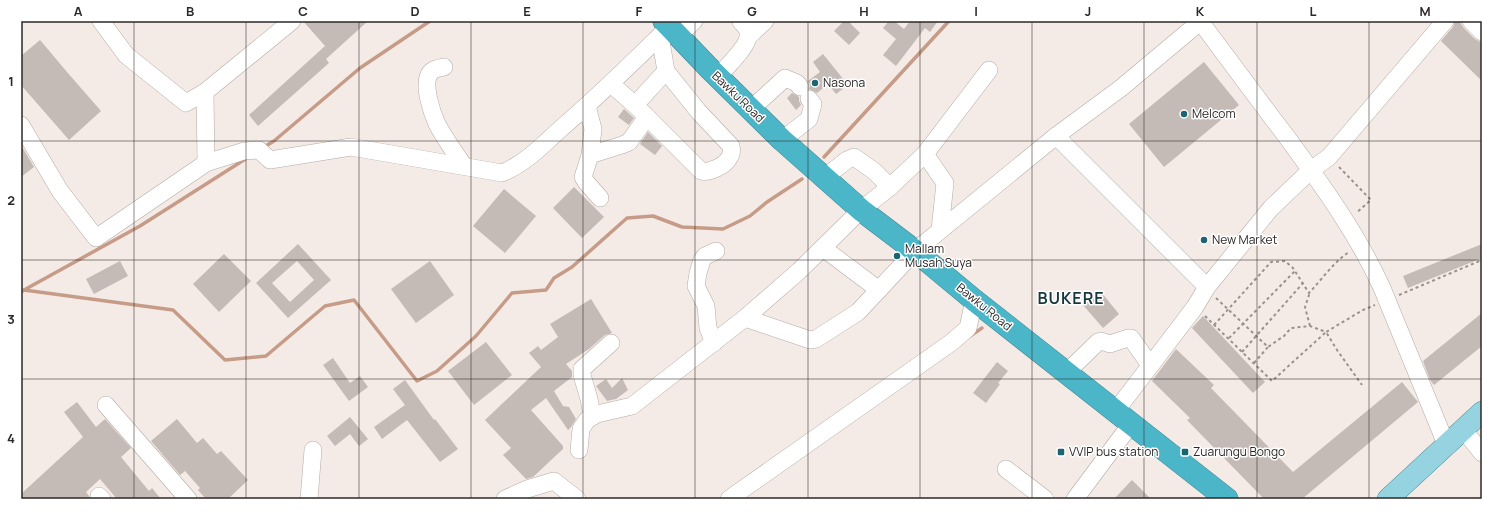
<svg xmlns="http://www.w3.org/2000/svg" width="1503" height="520" viewBox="0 0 1503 520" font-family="Manrope,sans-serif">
  <rect width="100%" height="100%" fill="#f5ebe6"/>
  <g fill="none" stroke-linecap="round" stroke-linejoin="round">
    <!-- stream -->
    <g stroke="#c69c88" stroke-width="3.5">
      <path d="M264,147l10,-6 86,-73 70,-47"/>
      <path d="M824,157l125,-136"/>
      <path d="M24,290l116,-64 107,-68"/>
      <path d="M21,292l3,-2 149,20 52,50 41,-4 59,-50 29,-6 63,81 20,-10 39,-35 36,-43 34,-3 8,-12 18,-11 55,-49 26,-2 29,11 41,2 27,-13 17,-14 35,-23"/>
      <path d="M970,336l12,-8"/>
    </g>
  </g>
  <!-- building -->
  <g fill="#c4bab6" fill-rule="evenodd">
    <path d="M303,21h65l-42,38 3,4 -71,63 -9,-11 76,-69z"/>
    <path d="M844,21h4l12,12 -11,12 -15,-14z"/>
    <path d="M889,21h5l10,8 6,-8h28l-8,11 -5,-4 -29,38 -13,-11 13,-16 -13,-11z"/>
    <path d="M1455,21h4l5,7 11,11 7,4v38l-41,-40 12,-14z"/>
    <path d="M40,40l27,32 34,39 -32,29 -48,-55v-29z"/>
    <path d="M823,54l25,31 -12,9 -8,-10 -11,9 -8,-4 1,-4 -2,-4 12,-9 -7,-10z"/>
    <path d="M1204,62l35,43 -75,62 -35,-43z"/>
    <path d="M792,93l7,4v4l2,4 -5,5 -9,-12z"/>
    <path d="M624,109l10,9 -5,7 -11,-8z"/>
    <path d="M648,132l14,14 -7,9 -15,-11z"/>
    <path d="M21,145l13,22 -13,10z"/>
    <path d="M574,187l30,30 -22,21 -29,-30z"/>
    <path d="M504,189l32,27 -31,37 -32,-27z"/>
    <path d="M298,244l33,36 -43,38 -32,-35zM297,261l17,19 -24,22 -18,-19z"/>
    <path d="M1482,244v14l-74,30 -5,-12z"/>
    <path d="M224,254l27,27 -32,31 -26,-28z"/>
    <path d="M120,261l8,15 -34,18 -8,-15z"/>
    <path d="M430,261l24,34 -38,28 -25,-34z"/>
    <path d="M1101,292l18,22 -16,14 -20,-23z"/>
    <path d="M591,299l21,34 -7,2 -16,14 -23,15 6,7v6l-18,14 9,15 6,1 7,12 -5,8 -3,3 -22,-32 -15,12 32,36v3l-30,28 -7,2 -23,-24 8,-7 -26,-28 56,-53 -12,-14 9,-7 3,4 17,-13 -8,-13z"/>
    <path d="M1482,313v33l-48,39 -4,-5 -7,-19z"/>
    <path d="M1203,316l62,66 -12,11 -61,-65z"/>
    <path d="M486,342l26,33 -38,30 -26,-34z"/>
    <path d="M1176,349l38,36 -3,3 82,84 109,-90 16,20 -116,97h-38l-77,-79 3,-2 -38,-37z"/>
    <path d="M333,358l17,25 10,-7 8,11 -19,14 -26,-36z"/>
    <path d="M997,362l11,9 -10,12 2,1 -14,19 -13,-10z"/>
    <path d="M622,378l6,12 -12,9 -9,2 -11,-15 10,-7 6,9z"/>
    <path d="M405,380l29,40 1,-1 23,30 -18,13 -33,-42 -25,19 -8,-12 31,-22 -12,-16z"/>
    <path d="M77,402l19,25 9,-8 26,29 -10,9 28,34 3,-3 9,11h-44l-17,-20 -14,13 3,4 1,3h-69v-5l62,-57 -19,-25z"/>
    <path d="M350,417l18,22 -9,7 -9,-12 -15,12 -8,-10z"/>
    <path d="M177,419l20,24 6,-5 14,16 4,-3 27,29 -20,19h-22l-8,-9 2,-2 -15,-17 -5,4 -29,-34z"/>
    <path d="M1132,480l19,19h-37z"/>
  </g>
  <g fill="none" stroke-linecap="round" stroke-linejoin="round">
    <!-- minor casing -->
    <g stroke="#b3aaa6" stroke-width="18">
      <g id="minor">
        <path d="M101,21l25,34 60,48 19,-11 87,-71"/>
        <path d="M1200,21c29,39 57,77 86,115 36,49 71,97 96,152l64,156"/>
        <path d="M1471,21l11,11"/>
        <path d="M678,36l16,-15"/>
        <path d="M749,36l16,-15"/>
        <path d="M444,67c-5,1 -11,2 -14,6 -8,11 2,40 7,51 8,15 18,29 27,42"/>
        <path d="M718,77c7,-9 30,-30 30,-41 1,-7 -3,-10 -7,-14"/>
        <path d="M611,84l24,21 66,66c8,2 24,-5 28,-13 3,-4 3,-8 2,-12l-33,-35 -32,-40 -6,-35"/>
        <path d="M205,92l1,71"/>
        <path d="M635,105l31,-34"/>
        <path d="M587,106l6,23 -3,26 -7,22 3,5 14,16"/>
        <path d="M751,109l34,-31 12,5 3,4"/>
        <path d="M21,125l39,66 36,47 110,-75 38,-12 15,-1 11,10 81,-13 151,26c22,-9 39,-26 56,-42 39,-33 75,-69 111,-104"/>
        <path d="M1056,136l151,151"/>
        <path d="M782,140l27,-21 4,-15 -4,-5"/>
        <path d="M925,154l20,29 -5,47"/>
        <path d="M590,155l32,-10 7,-3 18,-25"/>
        <path d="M824,178l23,-18 7,-3 20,14 16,16"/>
        <path d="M823,248l56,42"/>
        <path d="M745,318l65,22 6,-1 42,-27 57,-61 141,-115 65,-48 80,-67"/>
        <path d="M714,343l-6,-15 -2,-22 -10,-20 2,-13 4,-13 3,-4 11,-5"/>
        <path d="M1067,372l31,-30 3,-1 9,3 18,-6h3l19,27"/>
        <path d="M106,405l82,94"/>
        <path d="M1115,412l80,-105 12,-20 64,-79 40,-38 18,-13 116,-136"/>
        <path d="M592,416l-3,-17 -7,-24v-6l29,-26"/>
        <path d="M1463,429l19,24"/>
        <path d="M579,450l2,-21 6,-9 10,-6 35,-8 113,-88 54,-47 62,-61 29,-23 35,-33 64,-84"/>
        <path d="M1006,469l39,30"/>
        <path d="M99,496l3,3"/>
        <path d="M309,499l4,-49"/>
        <path d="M505,499l22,-10 27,-8 23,18"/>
        <path d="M729,499l223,-157 16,-14 6,-28"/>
        <path d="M1075,499l56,-75"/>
      </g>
    </g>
    <!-- major casing -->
    <g stroke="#418490" stroke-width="22">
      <path id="major" d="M1388,499l94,-87"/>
    </g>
    <!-- highway casing -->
    <g stroke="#418490" stroke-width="23">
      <path id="highway" d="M664,21l45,47 73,72 79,70 54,41 59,49 253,199"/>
    </g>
    <!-- path -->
    <g stroke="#98918e" stroke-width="2" stroke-dasharray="3 3" stroke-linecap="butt">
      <path d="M1339,167l32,33 -15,13"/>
      <path d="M1399,295l83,-35"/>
      <path d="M1216,298l52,49 16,-11 7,-8 19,-2 16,6 37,-22 12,-5"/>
      <path d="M1205,316l67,65 54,-49 11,18 25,35"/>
      <path d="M1214,325l57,-63 14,-1 8,7 16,25c13,-14 25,-31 40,-41"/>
      <path d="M1310,326l-5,-19 5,-15"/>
      <path d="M1229,338l66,-67"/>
      <path d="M1242,352l61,-69"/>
      <path d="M1254,363l14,-16"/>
    </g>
    <!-- minor -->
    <use href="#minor" stroke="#fff" stroke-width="17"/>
    <!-- major -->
    <use href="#major" stroke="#94d3df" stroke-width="21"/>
    <!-- highway -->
    <use href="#highway" stroke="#4cb6c9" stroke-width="22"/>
  </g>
  <!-- grid -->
  <path fill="none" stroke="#2c2827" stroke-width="1" stroke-opacity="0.55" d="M134,21v478M246,21v478M359,21v478M471,21v478M583,21v478M695,21v478M808,21v478M920,21v478M1032,21v478M1144,21v478M1257,21v478M1369,21v478M21,141h1461M21,260h1461M21,379h1461"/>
  <!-- markers -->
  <g fill="#1b6471" stroke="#fff" stroke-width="1.5">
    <circle cx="815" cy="83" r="4"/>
    <circle cx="1184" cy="114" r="4"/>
    <circle cx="1204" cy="240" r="4"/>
    <circle cx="897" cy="256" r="4"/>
    <rect x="1057" y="448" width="8" height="8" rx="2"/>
    <rect x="1181" y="448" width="8" height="8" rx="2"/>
  </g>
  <g text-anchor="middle" stroke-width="3" stroke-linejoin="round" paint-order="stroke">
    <!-- poi labels -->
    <g font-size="12" fill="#2c2827" stroke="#fff" text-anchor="start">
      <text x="823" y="87">Nasona</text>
      <text x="1192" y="118">Melcom</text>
      <text x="1212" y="244">New Market</text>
      <text x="905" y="253">Mallam<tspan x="905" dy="14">Musah Suya</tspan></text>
      <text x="1069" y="456">VVIP bus station</text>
      <text x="1193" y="456">Zuarungu Bongo</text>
    </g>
    <!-- street labels -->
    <g font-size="12" fill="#2c2827" stroke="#fff">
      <text transform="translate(738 97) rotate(44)" y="4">Bawku Road</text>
      <text transform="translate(984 307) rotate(39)" y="4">Bawku Road</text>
    </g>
    <!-- district labels -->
    <g font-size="16" font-weight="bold" letter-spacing="1" fill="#17383f" stroke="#fff">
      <text x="1071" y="304">BUKERE</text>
    </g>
  </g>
  <!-- border -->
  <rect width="1503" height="520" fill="none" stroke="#ffffff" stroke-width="44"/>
  <rect x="22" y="22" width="1459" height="476" fill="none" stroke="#2c2827" stroke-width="1.5"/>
  <g font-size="13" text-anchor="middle" font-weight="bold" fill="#2c2827">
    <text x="78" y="16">A</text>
    <text x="190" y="16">B</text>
    <text x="303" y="16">C</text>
    <text x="415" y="16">D</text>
    <text x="527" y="16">E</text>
    <text x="639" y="16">F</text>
    <text x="752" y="16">G</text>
    <text x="864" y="16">H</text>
    <text x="976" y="16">I</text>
    <text x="1088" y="16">J</text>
    <text x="1200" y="16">K</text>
    <text x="1313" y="16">L</text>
    <text x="1425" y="16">M</text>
    <text x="11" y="86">1</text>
    <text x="11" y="205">2</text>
    <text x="11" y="324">3</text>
    <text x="11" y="443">4</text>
  </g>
</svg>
